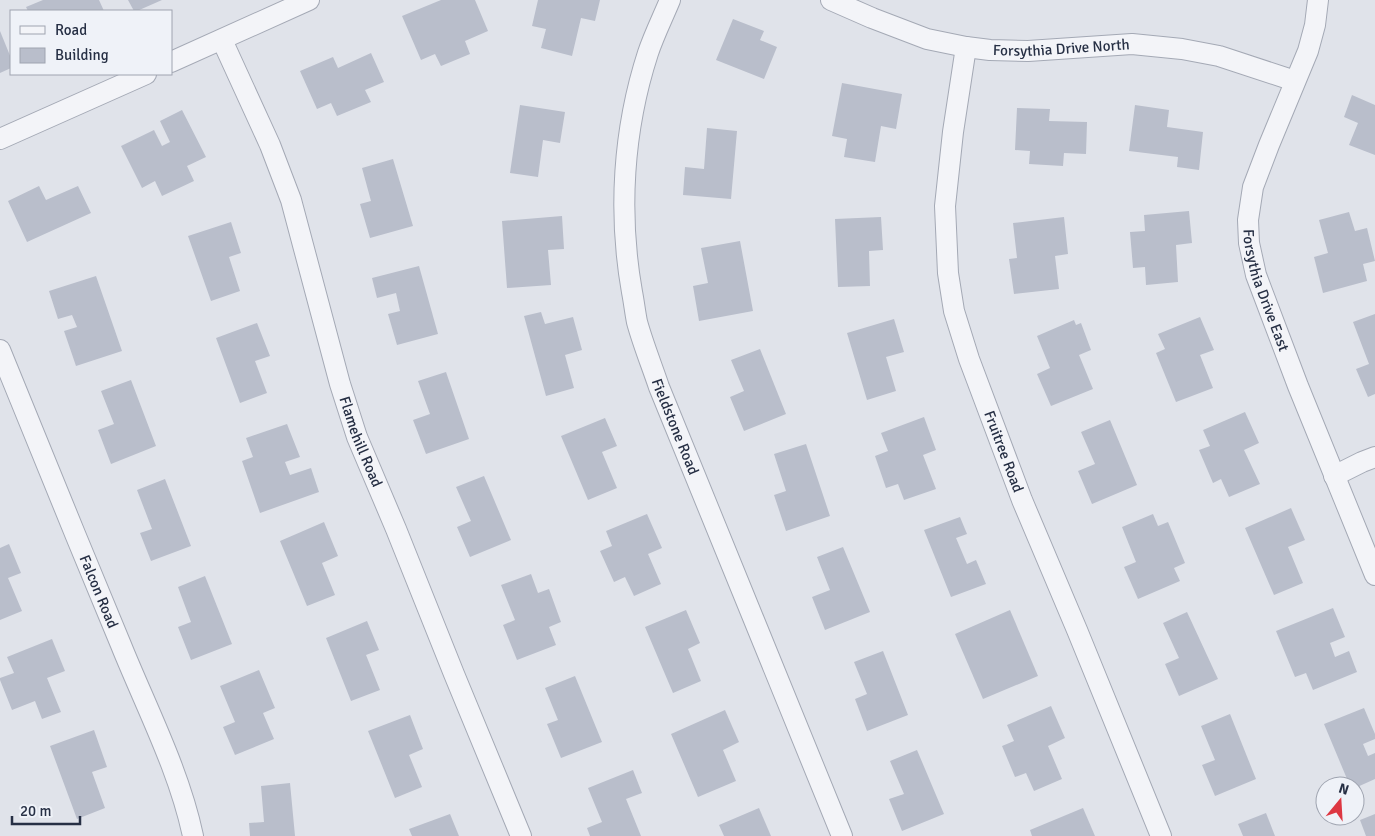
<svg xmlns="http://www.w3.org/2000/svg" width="1375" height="836" viewBox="0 0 1375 836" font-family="Signika,sans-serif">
  <rect width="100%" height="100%" fill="#e0e3ea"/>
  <!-- building -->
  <g fill="#b9becb">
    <path d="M43,0h56l5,11h-76l-2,-4z"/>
    <path d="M128,0h34l-25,11h-3z"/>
    <path d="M441,0h34l13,31 -23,10 5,13 -29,12 -6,-12 -14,6 -19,-44z"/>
    <path d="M538,0h62l-5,21 -14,-3 -9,38 -31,-8 5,-19 -14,-3z"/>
    <path d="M733,19l31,12 -4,9 17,7 -13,32 -48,-19z"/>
    <path d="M0,31l11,27v10l-11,5z"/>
    <path d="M371,53l13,29 -19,8 6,12 -34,14 -6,-13 -14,6 -17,-38 33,-14 5,11z"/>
    <path d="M842,83l60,11 -6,35 -15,-3 -6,36 -31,-5 3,-18 -15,-3z"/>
    <path d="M1352,95l23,10v50l-26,-10 9,-22 -14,-6z"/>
    <path d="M520,105l45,7 -5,31 -17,-3 -5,37 -28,-4z"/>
    <path d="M1135,105l34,5 -2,17 36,5 -4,38 -22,-3 1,-10 -49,-6z"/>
    <path d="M1017,108l33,1 -1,12 38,1 -1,32 -22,-1 -1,13 -34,-2 1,-13 -15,-1z"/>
    <path d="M182,110l24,47 -19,9 7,15 -32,15 -7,-15 -13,7 -21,-42 33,-16 8,16 8,-4 -10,-21z"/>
    <path d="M707,128l30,3 -6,68 -48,-4 2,-28 19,2z"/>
    <path d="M393,159l20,67 -43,12 -10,-34 11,-3 -9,-33z"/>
    <path d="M39,186l7,14 32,-14 13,27 -64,29 -19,-41z"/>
    <path d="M1189,211l3,32 -16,2 2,37 -32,3 -1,-18 -12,1 -3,-36 15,-1 -1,-16z"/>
    <path d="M1349,212l6,19 12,-3 8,33 -12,3 4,17 -44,12 -9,-36 14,-4 -9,-33z"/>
    <path d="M562,216l2,33 -16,1 3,35 -44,3 -5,-67z"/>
    <path d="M881,217l2,33 -14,1 1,35 -32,1 -3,-68z"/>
    <path d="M1064,217l4,37 -13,2 4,33 -45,5 -5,-35 8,-1 -4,-35z"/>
    <path d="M231,222l10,31 -12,4 11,34 -29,10 -23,-65z"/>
    <path d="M740,241l13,70 -54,10 -6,-35 15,-3 -7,-35z"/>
    <path d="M419,266l19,68 -41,11 -9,-31 12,-3 -4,-18 -19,5 -5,-20z"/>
    <path d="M96,276l26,75 -46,15 -12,-35 13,-4 -5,-12 -14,4 -9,-28z"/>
    <path d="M541,312l4,12 28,-7 9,33 -17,5 9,33 -28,8 -22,-80z"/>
    <path d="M1375,314v80l-7,3 -12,-28 13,-5 -16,-42z"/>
    <path d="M1200,317l14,33 -14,5 13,33 -37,14 -20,-49 9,-4 -7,-15z"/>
    <path d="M894,319l10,33 -18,5 10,34 -29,9 -20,-67z"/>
    <path d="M1074,320l2,5 5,-2 10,27 -12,5 14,34 -42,17 -14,-32 13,-6 -13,-32z"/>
    <path d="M257,323l13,33 -15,5 12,32 -27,10 -24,-65z"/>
    <path d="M760,349l26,65 -42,17 -14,-34 14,-6 -13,-31z"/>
    <path d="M446,372l23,67 -43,15 -13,-34 17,-6 -12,-33z"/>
    <path d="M131,380l25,66 -45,18 -13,-34 16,-6 -13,-33z"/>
    <path d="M1245,412l14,31 -15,7 16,34 -31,13 -8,-18 -8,4 -14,-33 11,-4 -7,-16z"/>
    <path d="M924,417l12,33 -13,5 13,34 -32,11 -6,-16 -12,4 -11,-32 13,-5 -7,-18z"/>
    <path d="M605,418l12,28 -15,6 15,36 -29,12 -27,-64z"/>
    <path d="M1110,420l27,65 -45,19 -14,-33 17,-7 -14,-32z"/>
    <path d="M287,424l13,33 -15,5 5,13 21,-7 8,24 -59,21 -18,-52 11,-4 -7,-19z"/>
    <path d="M806,444l24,72 -44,15 -12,-36 12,-4 -12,-37z"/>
    <path d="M484,476l27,64 -41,17 -13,-30 14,-6 -15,-34z"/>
    <path d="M165,479l26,67 -40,15 -11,-28 12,-4 -15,-39z"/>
    <path d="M1291,508l14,32 -17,7 15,36 -29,12 -29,-67z"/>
    <path d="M647,514l15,34 -14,6 13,30 -27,12 -9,-19 -11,5 -14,-31 12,-5 -6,-15z"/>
    <path d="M1153,514l5,12 10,-4 17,41 -11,5 6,13 -42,18 -14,-32 12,-5 -14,-35z"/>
    <path d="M960,517l7,17 -11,4 11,26 9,-4 10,24 -35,13 -27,-67z"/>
    <path d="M324,522l14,34 -16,7 13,32 -28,11 -27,-65z"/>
    <path d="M9,544l12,29 -13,5 14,33 -22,9v-72z"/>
    <path d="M843,547l27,65 -45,18 -13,-33 18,-7 -13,-33z"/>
    <path d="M531,574l7,19 11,-4 12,33 -12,5 7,18 -39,15 -14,-35 12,-5 -14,-35z"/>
    <path d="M205,576l27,68 -41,16 -13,-33 13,-5 -13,-35z"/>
    <path d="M1333,608l12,29 -15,6 5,14 14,-6 8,21 -44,18 -7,-17 -11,4 -19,-46z"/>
    <path d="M686,610l14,33 -12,6 13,32 -28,12 -28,-66z"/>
    <path d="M1010,610l28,66 -55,23 -28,-65z"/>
    <path d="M1187,612l31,67 -39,17 -14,-32 14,-6 -16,-35z"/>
    <path d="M367,621l12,29 -13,5 14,35 -29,11 -25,-63z"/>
    <path d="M52,639l13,32 -18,7 14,34 -19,7 -7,-18 -23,9 -12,-30v-2l14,-5 -7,-16z"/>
    <path d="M883,651l25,64 -41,16 -12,-32 12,-5 -13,-32z"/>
    <path d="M259,670l16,38 -12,5 11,26 -39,16 -12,-28 12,-5 -15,-36z"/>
    <path d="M575,676l27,66 -41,16 -14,-34 11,-4 -13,-32z"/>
    <path d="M1051,706l14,32 -17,8 14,33 -28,12 -8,-18 -11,4 -13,-31 12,-5 -7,-16z"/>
    <path d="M1364,708l11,26v5l-12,5 5,12 7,-3v26l-20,9v-2h-5l-26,-62z"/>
    <path d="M725,710l14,32 -16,8 13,31 -38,16 -27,-63z"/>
    <path d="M1230,714l26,65 -41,17 -13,-31 13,-5 -14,-34z"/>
    <path d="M410,715l13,34 -14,6 13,32 -27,11 -27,-67z"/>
    <path d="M94,730l13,37 -15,5 13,36 -28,11 -27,-73z"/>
    <path d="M917,750l27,64 -42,17 -13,-32 15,-5 -14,-33z"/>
    <path d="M633,770l9,23 -16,6 15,37h-51l-3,-8 15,-6 -14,-34z"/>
    <path d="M290,783l5,53h-45l-1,-13 15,-1 -3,-36z"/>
    <path d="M759,808l12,28h-47l-5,-11z"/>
    <path d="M1083,808l12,28h-63l-2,-6z"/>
    <path d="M1266,813l9,23h-32l-5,-12z"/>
    <path d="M450,814l9,22h-47l-3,-7z"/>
    <path d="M1375,814v22h-9l-6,-16z"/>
  </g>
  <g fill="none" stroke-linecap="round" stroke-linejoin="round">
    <!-- minor casing -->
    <g stroke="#a4a9b5" stroke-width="22">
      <g id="minor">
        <path id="s1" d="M670,0c-7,17 -16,35 -22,53 -25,77 -30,160 -16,239 2,10 3,20 5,30 6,22 15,44 22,65l183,449"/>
        <path id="s2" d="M831,0l41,18 55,21 39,8 24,3 38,1 104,-7 50,5 37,7 76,25"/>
        <path id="s3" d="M1318,0l-3,25 -7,26 -39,94 -16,42 -5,33 1,23 7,32 42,111 77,189"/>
        <path id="s4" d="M222,40l48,105 21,55 49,184 17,53 39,92 58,145 67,162"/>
        <path id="s5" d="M966,47l-13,85 -8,74 3,67 6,38 15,48 53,141 55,130 84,206"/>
        <path d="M171,62l138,-62"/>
        <path d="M0,139l146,-65"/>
        <path id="s6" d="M0,350c40,98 80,197 121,295 25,62 58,125 72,191"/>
        <path d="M1334,476l28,-14 13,-5"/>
      </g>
    </g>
    <!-- minor -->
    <use href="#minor" stroke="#f3f4f8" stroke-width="20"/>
  </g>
  <g text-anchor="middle" stroke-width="5" stroke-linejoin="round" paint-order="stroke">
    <!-- street labels -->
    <g font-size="15" fill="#262f44" stroke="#eff2f8">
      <text dy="5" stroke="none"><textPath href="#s2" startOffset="239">Forsythia Drive North</textPath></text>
      <text dy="5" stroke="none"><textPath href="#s3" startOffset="305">Forsythia Drive East</textPath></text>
      <text dy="5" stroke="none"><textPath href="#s1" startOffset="441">Fieldstone Road</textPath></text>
      <text dy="5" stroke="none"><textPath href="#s4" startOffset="426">Flamehill Road</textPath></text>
      <text dy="5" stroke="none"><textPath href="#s5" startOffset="415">Fruitree Road</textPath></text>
      <text dy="5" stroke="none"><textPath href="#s6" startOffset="261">Falcon Road</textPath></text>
    </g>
  </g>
  <!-- legend -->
  <rect x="10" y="10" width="162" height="65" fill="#eff2f8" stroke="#9fa4b0"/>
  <rect x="20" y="26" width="25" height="8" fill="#f3f4f8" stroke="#9fa4b0"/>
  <text x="55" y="35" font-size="15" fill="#262f44">Road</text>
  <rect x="20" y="48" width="25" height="15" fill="#b9becb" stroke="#9fa4b0"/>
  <text x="55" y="60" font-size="15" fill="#262f44">Building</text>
  <!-- north arrow -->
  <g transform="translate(1340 801) rotate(18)"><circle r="24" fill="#eff2f8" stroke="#9fa4b0"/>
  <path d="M0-4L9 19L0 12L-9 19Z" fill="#dd3742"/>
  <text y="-8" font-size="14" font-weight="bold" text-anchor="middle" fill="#262f44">N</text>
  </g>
  <!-- scale -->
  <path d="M12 816v8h68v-8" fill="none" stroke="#262f44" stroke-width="2.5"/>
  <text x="20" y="816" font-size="15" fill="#262f44" stroke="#eff2f8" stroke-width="4" paint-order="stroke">20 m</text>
</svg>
